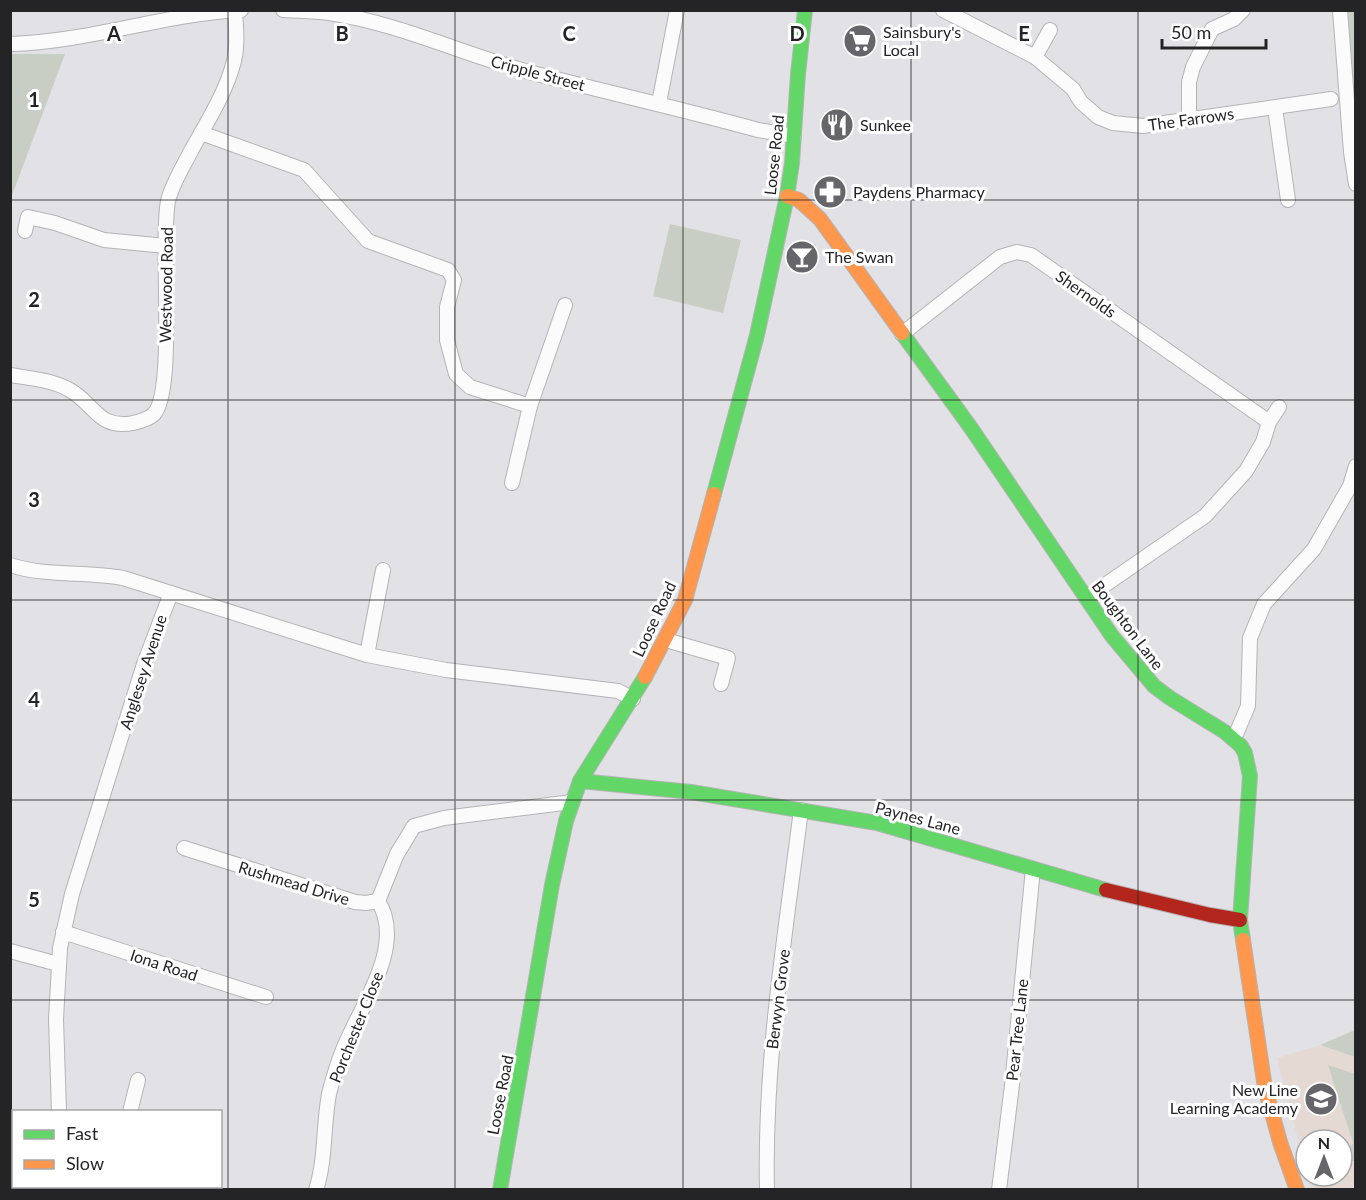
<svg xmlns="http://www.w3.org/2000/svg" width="1366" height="1200" viewBox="0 0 1366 1200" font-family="Lato,sans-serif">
  <rect width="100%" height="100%" fill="#e2e2e6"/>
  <!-- education -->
  <path fill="#e4dad3" d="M1320,1045l35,12v132h-44l-4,-13h35v-36h-36v32l-29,-114z"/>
  <!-- green -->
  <g fill="#c9cec4">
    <path d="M1346,11h9v87l-10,-78z"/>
    <path d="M11,54h54l-54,144 -1,-144z"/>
    <path d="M670,224l71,16 -18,73 -70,-17z"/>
    <path d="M1355,1030v27l-35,-12z"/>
    <path d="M1328,1065l27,9v87h-3l-2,-13 3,-5z"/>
  </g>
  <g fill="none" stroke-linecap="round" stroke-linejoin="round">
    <!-- street casing -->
    <g stroke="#b4b4b7" stroke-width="16">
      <g id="street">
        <path d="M283,10c15,1 31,1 46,3 69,10 133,41 200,59 76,20 153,37 229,58l36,6"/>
        <path d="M943,10l92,47 38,32 8,13 17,15 15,6 30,3 188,-27"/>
        <path d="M1340,10l11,142 5,32"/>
        <path d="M10,44c79,-2 153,-30 231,-34"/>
        <path d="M1035,57l15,-27"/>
        <path d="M659,103l18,-93"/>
        <path d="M1275,108l13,92"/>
        <path d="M1189,119v-37l4,-15 19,-38 22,-10 9,-9"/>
        <path d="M201,133l103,37 64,71 80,29 6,10 -7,27v33l9,34 14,13 60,19"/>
        <path d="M25,231l3,-14 27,6 49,17 62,6"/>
        <path d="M902,334l98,-77 17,-5 14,3 238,167"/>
        <path d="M10,375c19,3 41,5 58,14 26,13 29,41 65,34 6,-1 17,-5 21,-9 22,-24 6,-171 14,-213 4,-17 15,-34 23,-50 16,-29 35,-58 43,-90 4,-16 2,-34 1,-50"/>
        <path d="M512,483l18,-77 35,-101"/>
        <path d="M10,565c37,12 75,6 113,13l244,77 79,15 172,21 15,8"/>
        <path d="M1086,598l119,-82 41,-45 17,-29 6,-20 10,-15"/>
        <path d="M666,640l62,18 -7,26"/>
        <path d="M367,655l16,-85"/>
        <path d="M1234,739l14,-33 2,-68 14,-34 50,-55 36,-63 6,-20"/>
        <path d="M184,848l171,54 11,1 12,-2"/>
        <path d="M378,901l19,-47 17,-28 30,-8 128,-16"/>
        <path d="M63,932l203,65"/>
        <path d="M10,951l48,13"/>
        <path d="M59,1112l-3,-93 4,-71 12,-54 72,-230 27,-71"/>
        <path d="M130,1112l8,-32"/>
        <path d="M60,1190l1,-4"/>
        <path d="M316,1190c10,-31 7,-64 13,-96 5,-20 12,-42 21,-60 17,-37 54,-92 28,-133"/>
        <path d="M767,1190c-3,-128 18,-254 34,-380"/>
        <path d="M999,1190l13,-105 21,-216"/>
      </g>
    </g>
    <!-- fast casing -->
    <g stroke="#b4b4b7" stroke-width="16">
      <g id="fast">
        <path d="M902,333l69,95 141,208 42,50 16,12 55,34 16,14 4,7 5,23 -10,144 3,20"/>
        <path d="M714,494l43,-159 30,-139 5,-33 6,-89 7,-64"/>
        <path d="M580,781l111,11 186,31 229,67"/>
        <path d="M500,1190l52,-305 14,-64 14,-40 65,-104"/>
      </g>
    </g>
    <!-- slow casing -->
    <g stroke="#b4b4b7" stroke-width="16">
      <g id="slow">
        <path d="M787,196l12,4 21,19 82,114"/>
        <path d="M645,677l40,-77 29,-106"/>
        <path d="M1243,940l22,148 15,54 17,48"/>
      </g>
    </g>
    <!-- jam casing -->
    <g stroke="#b4b4b7" stroke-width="16">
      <path id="jam" d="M1106,890l104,25 30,5"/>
    </g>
    <!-- street -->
    <use href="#street" stroke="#fbfbfb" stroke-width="14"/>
    <!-- fast -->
    <use href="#fast" stroke="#63d668" stroke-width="14"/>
    <!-- slow -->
    <use href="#slow" stroke="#ff974d" stroke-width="14"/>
    <!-- jam -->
    <use href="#jam" stroke="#b3261e" stroke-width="14"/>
  </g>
  <!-- grid -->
  <path fill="none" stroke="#242427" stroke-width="1.5" stroke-opacity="0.55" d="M228,10v1180M455,10v1180M683,10v1180M911,10v1180M1138,10v1180M10,200h1346M10,400h1346M10,600h1346M10,800h1346M10,1000h1346"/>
  <!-- icons -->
  <defs>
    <g id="supermarket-disc" transform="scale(1.725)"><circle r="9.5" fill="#66666a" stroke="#fff"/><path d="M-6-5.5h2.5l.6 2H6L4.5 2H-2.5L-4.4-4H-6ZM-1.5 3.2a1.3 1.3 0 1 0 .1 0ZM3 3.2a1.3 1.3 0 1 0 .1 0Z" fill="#fff"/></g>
    <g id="restaurant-disc" transform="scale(1.725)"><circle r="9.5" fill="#66666a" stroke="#fff"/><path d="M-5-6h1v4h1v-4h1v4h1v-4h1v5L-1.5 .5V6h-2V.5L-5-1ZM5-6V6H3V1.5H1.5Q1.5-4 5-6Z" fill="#fff"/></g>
    <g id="pharmacy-disc" transform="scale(1.725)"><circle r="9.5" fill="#66666a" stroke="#fff"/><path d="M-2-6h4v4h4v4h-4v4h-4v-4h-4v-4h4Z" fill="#fff"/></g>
    <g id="bar-disc" transform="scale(1.725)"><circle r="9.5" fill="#66666a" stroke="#fff"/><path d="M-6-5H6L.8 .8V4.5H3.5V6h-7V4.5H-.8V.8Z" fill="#fff"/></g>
    <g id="school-disc" transform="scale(1.725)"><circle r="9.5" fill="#66666a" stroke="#fff"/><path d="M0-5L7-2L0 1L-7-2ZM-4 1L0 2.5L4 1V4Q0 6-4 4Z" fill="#fff"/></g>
  </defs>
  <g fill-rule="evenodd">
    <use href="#supermarket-disc" x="860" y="41"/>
    <use href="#restaurant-disc" x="837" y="125"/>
    <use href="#pharmacy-disc" x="830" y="192"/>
    <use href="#bar-disc" x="802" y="257"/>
    <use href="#school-disc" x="1321" y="1099"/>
  </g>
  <g text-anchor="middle" stroke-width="6" stroke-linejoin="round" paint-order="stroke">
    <!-- poi labels -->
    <g font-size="16" fill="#242427" stroke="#fff" text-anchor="start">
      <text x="883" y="38">Sainsbury's<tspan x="883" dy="18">Local</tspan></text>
      <text x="860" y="131">Sunkee</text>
      <text x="853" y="198">Paydens Pharmacy</text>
      <text x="825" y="263">The Swan</text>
      <text x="1298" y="1096" text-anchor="end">New Line<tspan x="1298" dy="18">Learning Academy</tspan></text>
    </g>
    <!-- street labels -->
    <g font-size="16" fill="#242427" stroke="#fff">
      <text transform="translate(538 73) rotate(15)" y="6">Cripple Street</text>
      <text transform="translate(1191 119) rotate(-8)" y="6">The Farrows</text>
      <text transform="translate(774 155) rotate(-84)" y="6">Loose Road</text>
      <text transform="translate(166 285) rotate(-89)" y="6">Westwood Road</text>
      <text transform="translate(1086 294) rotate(35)" y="6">Shernolds</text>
      <text transform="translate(654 619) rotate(-65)" y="6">Loose Road</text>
      <text transform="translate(1128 625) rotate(53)" y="6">Boughton Lane</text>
      <text transform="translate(143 672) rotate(-72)" y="6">Anglesey Avenue</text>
      <text transform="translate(918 818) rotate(15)" y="6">Paynes Lane</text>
      <text transform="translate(294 883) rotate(17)" y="6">Rushmead Drive</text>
      <text transform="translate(164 965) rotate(18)" y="6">Iona Road</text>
      <text transform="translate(778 999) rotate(-83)" y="6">Berwyn Grove</text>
      <text transform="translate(356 1027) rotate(-68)" y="6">Porchester Close</text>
      <text transform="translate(1017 1030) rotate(-84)" y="6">Pear Tree Lane</text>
      <text transform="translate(500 1095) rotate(-79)" y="6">Loose Road</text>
    </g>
  </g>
  <g font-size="20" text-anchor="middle" font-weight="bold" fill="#242427" stroke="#fff" stroke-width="6" stroke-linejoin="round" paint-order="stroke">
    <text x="114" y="41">A</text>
    <text x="342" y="41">B</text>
    <text x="569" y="41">C</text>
    <text x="797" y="41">D</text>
    <text x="1024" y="41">E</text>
    <text x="34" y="107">1</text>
    <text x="34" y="307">2</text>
    <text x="34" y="507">3</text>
    <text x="34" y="707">4</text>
    <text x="34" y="907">5</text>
  </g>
  <!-- border -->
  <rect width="1366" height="1200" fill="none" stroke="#242427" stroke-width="24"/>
  <!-- legend -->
  <rect x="12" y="1110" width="210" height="78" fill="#ffffff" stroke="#a7a7a9" stroke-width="1.5"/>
  <rect x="24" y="1130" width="30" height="9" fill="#63d668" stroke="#a7a7a9" stroke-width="1.5"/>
  <text x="66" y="1140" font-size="18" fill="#242427">Fast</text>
  <rect x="24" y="1160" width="30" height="9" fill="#ff974d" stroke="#a7a7a9" stroke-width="1.5"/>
  <text x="66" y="1170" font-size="18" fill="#242427">Slow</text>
  <!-- north arrow -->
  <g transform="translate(1324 1158)"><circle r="28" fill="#ffffff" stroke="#a7a7a9" stroke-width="1.5"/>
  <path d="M0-4.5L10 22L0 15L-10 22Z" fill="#66666a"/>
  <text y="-9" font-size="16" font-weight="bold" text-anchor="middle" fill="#242427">N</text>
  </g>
  <!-- scale -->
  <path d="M1162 39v9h104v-9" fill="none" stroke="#242427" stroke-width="3"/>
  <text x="1171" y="39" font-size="18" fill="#242427" stroke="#ffffff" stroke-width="4.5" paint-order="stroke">50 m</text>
</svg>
